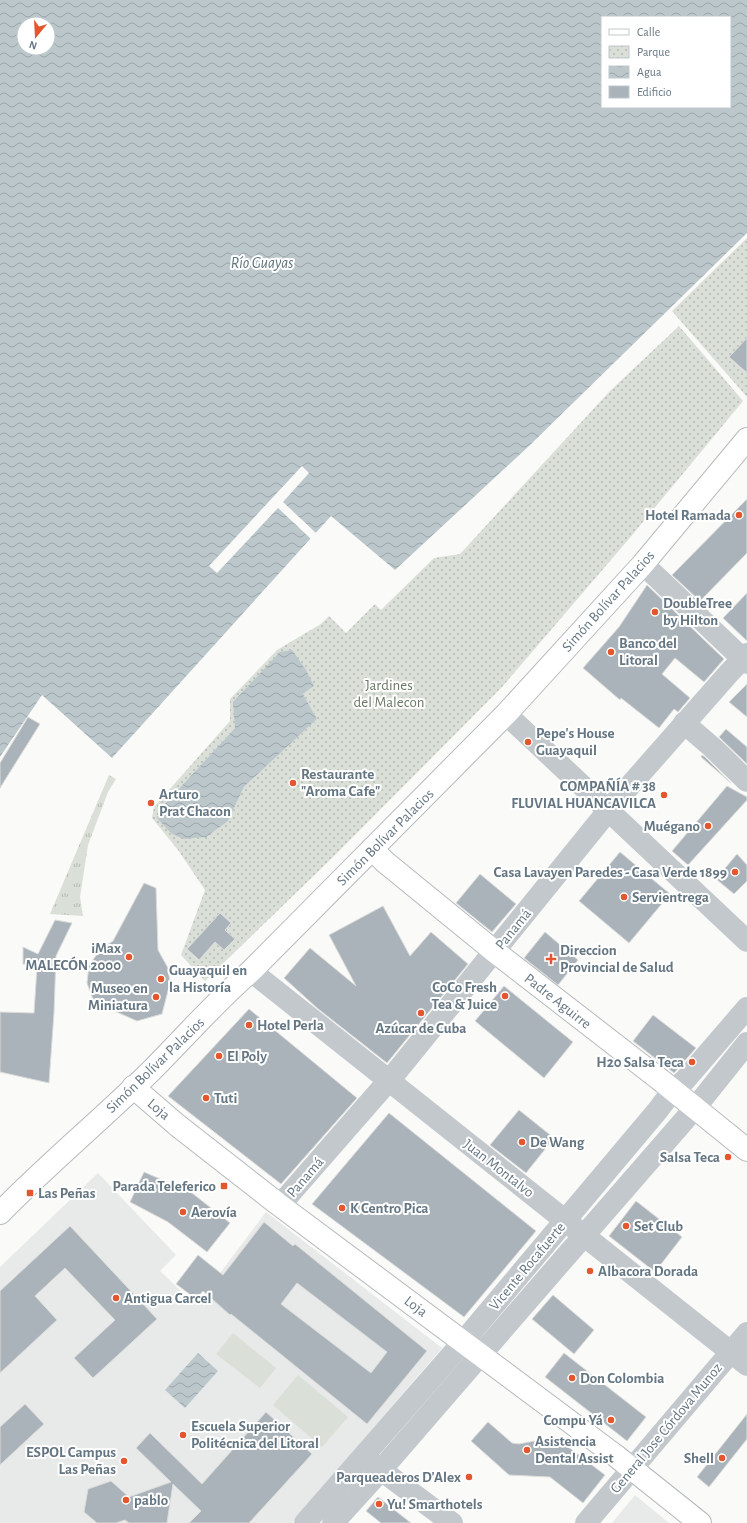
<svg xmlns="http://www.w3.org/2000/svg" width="747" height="1523" viewBox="0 0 747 1523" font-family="'Alegreya Sans',sans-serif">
  <defs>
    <pattern id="grass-tufts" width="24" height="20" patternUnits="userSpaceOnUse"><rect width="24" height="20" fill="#dadfd7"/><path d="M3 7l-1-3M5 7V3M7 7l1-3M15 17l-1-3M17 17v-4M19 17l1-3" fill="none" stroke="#b4b9b4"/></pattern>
    <pattern id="park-dots" width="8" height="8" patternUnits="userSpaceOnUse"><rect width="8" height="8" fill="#dadfd7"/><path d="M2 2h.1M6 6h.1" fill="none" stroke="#b4b9b4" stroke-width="1.8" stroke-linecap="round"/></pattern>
    <pattern id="water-waves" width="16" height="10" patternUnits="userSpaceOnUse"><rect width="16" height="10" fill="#bbc7cb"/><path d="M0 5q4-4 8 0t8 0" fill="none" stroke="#9ca6aa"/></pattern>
  </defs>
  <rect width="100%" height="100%" fill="#fafaf8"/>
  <!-- built -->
  <g fill="#e8e9e9">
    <path d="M98,1173l78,82 -16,16 36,34 70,-93 176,136 -150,175h-292v-256z"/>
    <path d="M635,1495l34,28h-57z"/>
  </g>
  <!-- grass -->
  <path fill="url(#grass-tufts)" d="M109,775l7,4 -8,13 -20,53 -8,52 3,19 -33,-2z"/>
  <!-- park -->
  <g fill="url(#park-dots)" fill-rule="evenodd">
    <path d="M747,238v100l-18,19 16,15 2,-2v27l-75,-86z"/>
    <path d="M679,326l64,75 -115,139 -126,147 -169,170 -128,124 -24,-26 24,-65 -27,-40 -26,-32 2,-11 76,-86v-22l47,-49 44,-26 8,-8 17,17 29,-29 6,6 53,-52 26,-4 150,-163zM314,686l-11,8 14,25 -73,68 -16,34 -67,-13 74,-80zM220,913l11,10 -6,7 10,9 -11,11 -9,-8 -17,18 -11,-11z"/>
  </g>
  <!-- pitch -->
  <g fill="#dadfd7">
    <path d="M233,1333l43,35 -16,20 -44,-34z"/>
    <path d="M298,1375l50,42 -26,30 -49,-42z"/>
  </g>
  <!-- water -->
  <g fill="url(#water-waves)" fill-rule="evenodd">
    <path d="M0,0h747v233l-218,213 -134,124 -64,-54 -219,242 -70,-63 -42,62zM602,17h128v90h-128zM24,24h24v24h-24z"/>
    <path d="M292,650l14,20 8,16 -11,8 14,25 -73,68 -16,34 -22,16 -23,2 -12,-6 -14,-15 4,-10 74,-80 -2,-26 47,-50z"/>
    <path d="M198,1353l20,18 -33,37 -20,-18z"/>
  </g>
  <!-- pier -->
  <path fill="#fafaf8" d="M302,466l7,7 -26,29 33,31 -5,6 -33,-31 -61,65 -8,-7z"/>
  <!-- building -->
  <g fill="#aab3b9" stroke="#dcdcda" fill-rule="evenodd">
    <path d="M747,338v35l-18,-16z"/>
    <path d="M747,499v54l-47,48 -28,-26z"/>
    <path d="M647,585l77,74 -20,23 -29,-24 -13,16 28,24 -12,14 -4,-3 -15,19 -38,-30 -1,2 -37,-32 36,-41z"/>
    <path d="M747,593v48l-24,-23z"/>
    <path d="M747,684v33l-18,-15z"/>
    <path d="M28,717l12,7 -40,64v-25z"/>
    <path d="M726,729l21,18v17l-28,-27z"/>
    <path d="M702,755l3,2 26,26 -30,-26z"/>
    <path d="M727,786l20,11v3l-59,65 -16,-14z"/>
    <path d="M620,852l50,42 -41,49 -50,-42z"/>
    <path d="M737,854l10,11v16l-13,13 -18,-15z"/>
    <path d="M480,874l36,30 -24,28 -36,-29z"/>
    <path d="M144,883l12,5 2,62 10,18 2,15 -8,31 -25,7 -43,-19 -7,-19 2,-18 12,-16 12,-8z"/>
    <path d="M383,906l27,50 21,-24 37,32 -81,99 -70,-55 -33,-30 26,-30 46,38 -27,-51z"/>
    <path d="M220,913l11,10 -6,7 10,9 -11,11 -9,-8 -16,18 -12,-11z"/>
    <path d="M55,920l17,3 -16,33 -2,57 -5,70 -49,-11v-60l34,1 3,-46 -14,-3v-17l15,7z"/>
    <path d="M545,932l33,28 -20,25 -34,-27z"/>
    <path d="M504,986l69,56 -29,36 -69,-57z"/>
    <path d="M249,1009l108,89 -76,86 -113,-88z"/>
    <path d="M653,1015l43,33 -22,25 -41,-32z"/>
    <path d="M519,1110l35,28 -28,35 -36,-28z"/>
    <path d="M389,1113l147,118 -72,86 -152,-113z"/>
    <path d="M144,1172l48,21 38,30 -23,29 -39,-30 -38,-20z"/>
    <path d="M636,1201l46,36 -27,35 -46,-36z"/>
    <path d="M264,1222l29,24 2,-2 132,107 -60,73 -136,-110 -1,1 -27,-24 -7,8 -20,-15 22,-29 25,20zM297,1283l90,69 -16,21 -90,-69z"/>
    <path d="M70,1226l87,93 -64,59 -19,-20 41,-38 -50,-52 -30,28 22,24 -57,53v-82z"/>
    <path d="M553,1295l41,35 -20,24 -42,-35z"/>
    <path d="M564,1353l82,64 -19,24 -82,-64z"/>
    <path d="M25,1404l19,20 -44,41v-38z"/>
    <path d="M266,1412l46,42 -63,69h-60l12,-12 -28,-27 -6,39h-38l-4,-3 -9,3h-19l-13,-11 4,-23 23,-8 18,16 42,-15 -35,-34 14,-15 52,51z"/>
    <path d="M747,1414v25l-38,48 -12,-10z"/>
    <path d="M488,1422l24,21 7,1 36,-7 50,38 -22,28 -33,-26 -41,-2 -38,-34z"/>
    <path d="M378,1497l33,26h-30l-15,-12z"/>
  </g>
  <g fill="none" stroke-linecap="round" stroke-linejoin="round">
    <!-- major casing -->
    <g stroke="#b5babe" stroke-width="24">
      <g id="major">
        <path d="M372,849l13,13 109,89 164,127 89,72"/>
        <path d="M133,1087l44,38 101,79 338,252 84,67"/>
        <path d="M0,1213c48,-49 101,-93 150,-141 34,-34 65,-70 101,-101l255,-257 137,-150 104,-125"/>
      </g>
    </g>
    <!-- minor -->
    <g stroke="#c3c8cc" stroke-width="22">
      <path d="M643,564l104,99"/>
      <path d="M506,714l241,227"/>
      <path d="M684,723l29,25 34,33"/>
      <path d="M251,971l496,394"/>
      <path d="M280,1205l117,-134 215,-265 117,-133 18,-19"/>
      <path d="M369,1461l83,62"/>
      <path d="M305,1523l158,-181 195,-232 15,-20 12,-10 62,-72"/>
      <path d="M333,1523l48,-53 187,-216 127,-146 52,-65"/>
      <path d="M586,1523l161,-190"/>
    </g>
    <!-- major -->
    <use href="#major" stroke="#fff" stroke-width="22"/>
  </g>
  <!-- markers -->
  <g fill="#e4572e" stroke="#fff" stroke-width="1.5">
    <circle cx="739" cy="515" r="4"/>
    <circle cx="655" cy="612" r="4"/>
    <circle cx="611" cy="652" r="4"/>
    <circle cx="528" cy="742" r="4"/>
    <circle cx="293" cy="783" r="4"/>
    <circle cx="664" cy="795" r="4"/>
    <circle cx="151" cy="803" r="4"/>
    <circle cx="708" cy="826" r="4"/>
    <circle cx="735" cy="872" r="4"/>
    <circle cx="624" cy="897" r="4"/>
    <circle cx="129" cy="957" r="4"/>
    <path d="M549 953h4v4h4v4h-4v4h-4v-4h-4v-4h4z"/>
    <circle cx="161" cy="979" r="4"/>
    <circle cx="505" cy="996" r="4"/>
    <circle cx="156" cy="997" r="4"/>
    <circle cx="421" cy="1013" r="4"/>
    <circle cx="249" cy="1025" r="4"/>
    <circle cx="219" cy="1056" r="4"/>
    <circle cx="692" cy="1062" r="4"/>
    <circle cx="206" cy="1098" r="4"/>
    <circle cx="522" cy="1142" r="4"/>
    <circle cx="728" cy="1157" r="4"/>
    <rect x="220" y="1182" width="8" height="8" rx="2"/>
    <rect x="26" y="1189" width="8" height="8" rx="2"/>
    <circle cx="342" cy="1208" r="4"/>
    <circle cx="183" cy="1212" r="4"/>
    <circle cx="626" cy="1226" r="4"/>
    <circle cx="590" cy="1271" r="4"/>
    <circle cx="116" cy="1298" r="4"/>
    <circle cx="572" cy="1378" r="4"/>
    <circle cx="611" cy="1420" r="4"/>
    <circle cx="183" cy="1435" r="4"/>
    <circle cx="527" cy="1450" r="4"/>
    <circle cx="722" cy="1458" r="4"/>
    <circle cx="124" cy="1461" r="4"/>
    <circle cx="469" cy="1477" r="4"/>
    <circle cx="126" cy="1500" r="4"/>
    <circle cx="379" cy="1504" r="4"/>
  </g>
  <g text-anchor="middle" stroke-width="4" stroke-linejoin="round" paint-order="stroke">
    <!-- poi labels -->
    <g font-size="15" font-weight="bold" fill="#657683" stroke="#fff" text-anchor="start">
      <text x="731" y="520" text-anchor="end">Hotel Ramada</text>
      <text x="663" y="608">DoubleTree<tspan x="663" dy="17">by Hilton</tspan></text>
      <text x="619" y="648">Banco del<tspan x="619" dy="17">Litoral</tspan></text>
      <text x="536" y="738">Pepe's House<tspan x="536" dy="17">Guayaquil</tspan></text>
      <text x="301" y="779">Restaurante<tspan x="301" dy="17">"Aroma Cafe"</tspan></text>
      <text x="656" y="791" text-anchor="end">COMPAÑÍA # 38<tspan x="656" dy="17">FLUVIAL HUANCAVILCA</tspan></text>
      <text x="159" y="799">Arturo<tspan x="159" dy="17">Prat Chacon</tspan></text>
      <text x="700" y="831" text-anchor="end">Muégano</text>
      <text x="727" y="877" text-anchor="end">Casa Lavayen Paredes - Casa Verde 1899</text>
      <text x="632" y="902">Servientrega</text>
      <text x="121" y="953" text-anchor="end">iMax<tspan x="121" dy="17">MALECÓN 2000</tspan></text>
      <text x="560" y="955">Direccion<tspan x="560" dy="17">Provincial de Salud</tspan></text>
      <text x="169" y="975">Guayaquil en<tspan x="169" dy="17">la Historía</tspan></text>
      <text x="497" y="992" text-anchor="end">CoCo Fresh<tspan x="497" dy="17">Tea &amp; Juice</tspan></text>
      <text x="148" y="993" text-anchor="end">Museo en<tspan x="148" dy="17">Miniatura</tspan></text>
      <text x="257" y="1030">Hotel Perla</text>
      <text x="421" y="1033" text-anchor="middle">Azúcar de Cuba</text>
      <text x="227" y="1061">El Poly</text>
      <text x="684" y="1067" text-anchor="end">H20 Salsa Teca</text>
      <text x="214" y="1103">Tuti</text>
      <text x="530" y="1147">De Wang</text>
      <text x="720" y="1162" text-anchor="end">Salsa Teca</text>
      <text x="216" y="1191" text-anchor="end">Parada Teleferico</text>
      <text x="38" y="1198">Las Peñas</text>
      <text x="350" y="1213">K Centro Pica</text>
      <text x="191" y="1217">Aerovía</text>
      <text x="634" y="1231">Set Club</text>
      <text x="598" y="1276">Albacora Dorada</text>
      <text x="124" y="1303">Antigua Carcel</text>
      <text x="580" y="1383">Don Colombia</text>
      <text x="603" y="1425" text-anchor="end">Compu Yá</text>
      <text x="191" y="1431">Escuela Superior<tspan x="191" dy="17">Politécnica del Litoral</tspan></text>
      <text x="535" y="1446">Asistencia<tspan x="535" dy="17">Dental Assist</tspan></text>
      <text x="116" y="1457" text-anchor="end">ESPOL Campus<tspan x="116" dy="17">Las Peñas</tspan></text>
      <text x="714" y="1463" text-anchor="end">Shell</text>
      <text x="461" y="1482" text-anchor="end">Parqueaderos D'Alex</text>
      <text x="134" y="1505">pablo</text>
      <text x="387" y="1509">Yu! Smarthotels</text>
    </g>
    <!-- street labels -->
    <g font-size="15" fill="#657683" stroke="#fff">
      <text transform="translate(608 601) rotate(-48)" y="5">Simón Bolívar Palacios</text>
      <text transform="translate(385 837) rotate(-45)" y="5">Simón Bolívar Palacios</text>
      <text transform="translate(513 929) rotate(-51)" y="5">Panamá</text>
      <text transform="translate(558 1001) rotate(38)" y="5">Padre Aguirre</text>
      <text transform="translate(155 1065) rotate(-44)" y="5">Simón Bolívar Palacios</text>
      <text transform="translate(159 1109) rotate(40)" y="5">Loja</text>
      <text transform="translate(499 1168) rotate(38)" y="5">Juan Montalvo</text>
      <text transform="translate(305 1177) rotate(-49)" y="5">Panamá</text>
      <text transform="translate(527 1266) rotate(-50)" y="5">Vicente Rocafuerte</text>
      <text transform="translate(416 1306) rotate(37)" y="5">Loja</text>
      <text transform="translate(666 1428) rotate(-50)" y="5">General Jose Córdova Munoz</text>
    </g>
    <!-- park labels -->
    <g font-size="15" fill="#687a64" stroke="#fff">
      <text x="389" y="690">Jardines<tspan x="389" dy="17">del Malecon</tspan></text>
    </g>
    <!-- water labels -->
    <g font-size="16" font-style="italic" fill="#60757c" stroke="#fff">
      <text x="262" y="268">Río Guayas</text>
    </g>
  </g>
  <!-- legend -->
  <rect x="601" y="16" width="130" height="92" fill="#ffffff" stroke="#c1c8cd"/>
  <rect x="609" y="29" width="20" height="6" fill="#ffffff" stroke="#c1c8cd"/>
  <text x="637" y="36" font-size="12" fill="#657683">Calle</text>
  <rect x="609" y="46" width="20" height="12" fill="url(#park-dots)" stroke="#c1c8cd"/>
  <text x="637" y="56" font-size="12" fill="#657683">Parque</text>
  <rect x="609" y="66" width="20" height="12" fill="url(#water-waves)" stroke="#c1c8cd"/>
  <text x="637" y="76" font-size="12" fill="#657683">Agua</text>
  <rect x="609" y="86" width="20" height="12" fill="#aab3b9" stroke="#c1c8cd"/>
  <text x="637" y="96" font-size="12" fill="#657683">Edificio</text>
  <!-- north arrow -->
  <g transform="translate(36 36) rotate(198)"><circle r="19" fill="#ffffff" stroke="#c1c8cd"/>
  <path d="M0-3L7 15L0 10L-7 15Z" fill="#e4572e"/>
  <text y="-6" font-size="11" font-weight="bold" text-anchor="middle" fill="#657683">N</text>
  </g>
</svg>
